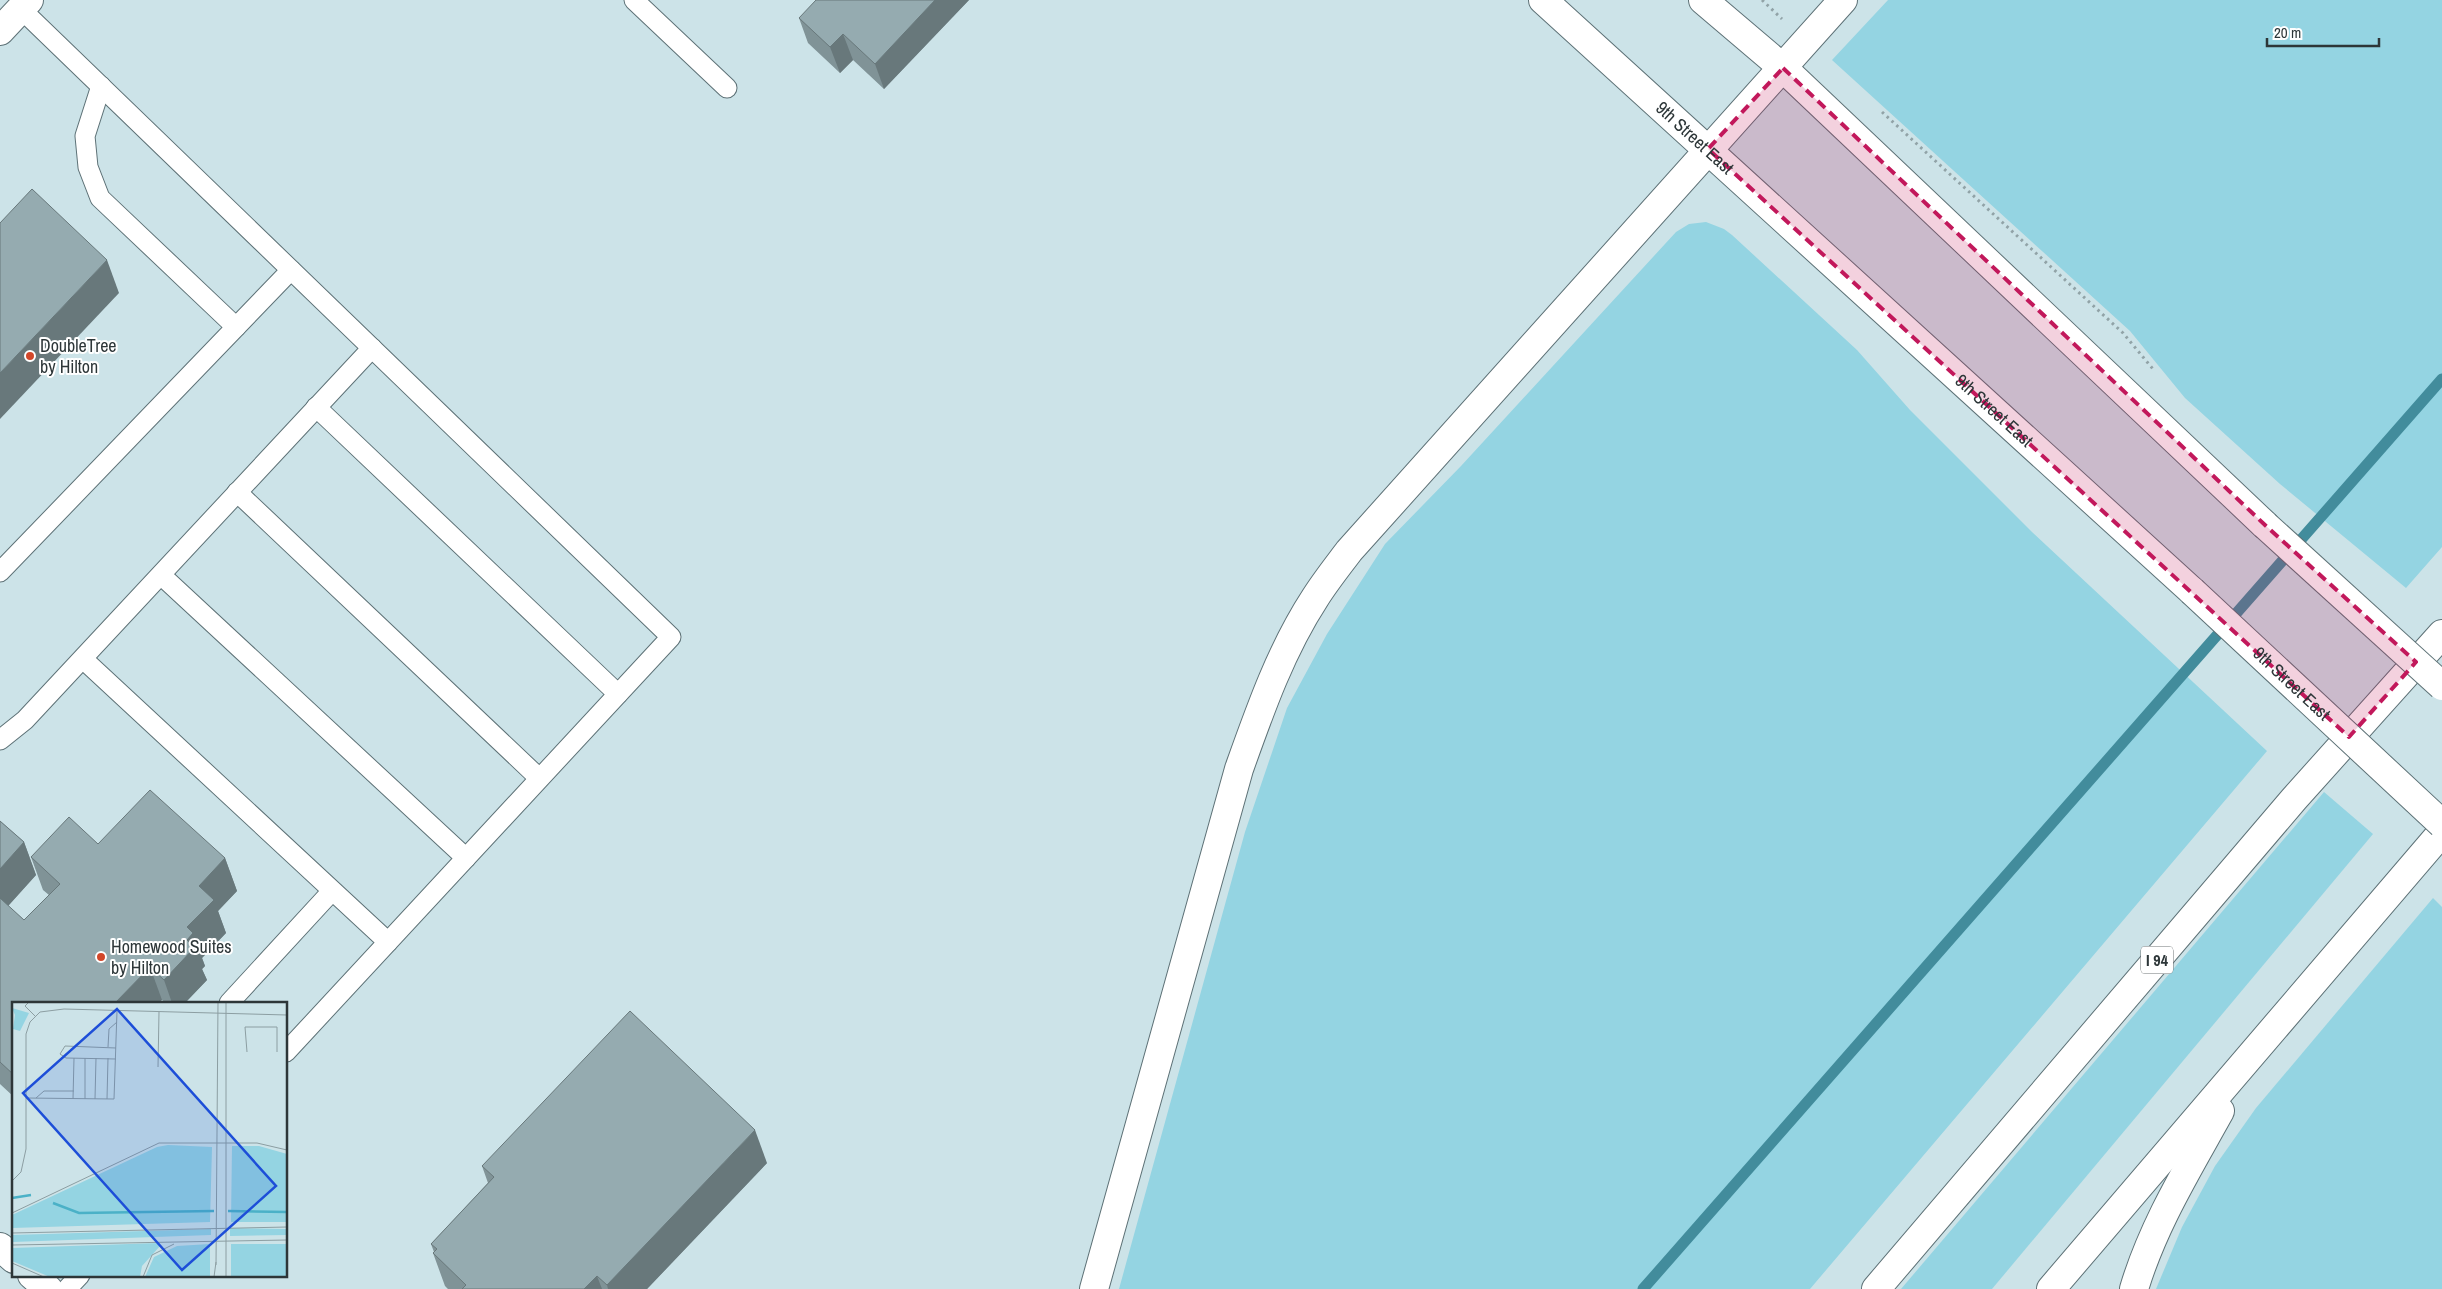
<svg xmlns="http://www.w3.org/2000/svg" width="2442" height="1289" viewBox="0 0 2442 1289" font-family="'Archivo Narrow',sans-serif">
  <rect width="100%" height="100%" fill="#cce3e8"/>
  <!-- green -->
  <g fill="#94d4e2">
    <path d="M1888,0h554v547l-36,41 -126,-104 -95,-86 -55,-67 -298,-271z"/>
    <path d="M1706,222l18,7 8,6 125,115 53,60 122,122 235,219 -457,538h-691l126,-457 42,-124 40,-74 58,-90 76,-78 215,-234 13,-8z"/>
    <path d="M2324,792l49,42 -381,455h-91z"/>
    <path d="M2433,898l9,9v382h-286l26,-62 33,-61 41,-58z"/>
  </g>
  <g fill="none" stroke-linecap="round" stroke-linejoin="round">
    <!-- stream -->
    <path stroke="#428c9c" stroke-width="11" d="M1643,1289l799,-910"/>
    <!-- service casing -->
    <g stroke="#5d7176" stroke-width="21">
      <g id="service">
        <path d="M634,0l93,88"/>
        <path d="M21,9l650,628 -385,415"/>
        <path d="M101,86l-16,50 3,31 12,31 136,129"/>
        <path d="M316,407l302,287"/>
        <path d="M237,492l302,286"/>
        <path d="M0,572l291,-302"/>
        <path d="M161,575l305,283"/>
        <path d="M83,659l305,283"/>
        <path d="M0,740l25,-20 347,-372"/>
        <path d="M229,1003l103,-112"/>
        <path d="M67,1289l13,-14"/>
      </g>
    </g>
    <!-- minor casing -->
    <g stroke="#5d7176" stroke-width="30">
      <g id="minor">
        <path d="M0,31l29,-31"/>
        <path d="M0,1247l14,12"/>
        <path d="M32,1275l16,14"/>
      </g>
    </g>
    <!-- secondary casing -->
    <g stroke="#5d7176" stroke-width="30">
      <g id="secondary">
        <path id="s1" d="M1543,0l649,591"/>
        <path d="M1703,0l80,68 482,457"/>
      </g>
    </g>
    <!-- motorway casing -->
    <g stroke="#5d7176" stroke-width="30">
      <g id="motorway">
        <path d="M1094,1289l145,-520c21,-59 42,-119 76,-171 10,-16 22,-31 34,-47l494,-551"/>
        <path d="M1876,1289l418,-490 148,-165"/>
        <path d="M2051,1289l391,-457"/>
        <path d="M2134,1289c19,-64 54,-120 86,-178"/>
      </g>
    </g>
    <!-- path -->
    <g stroke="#91a3a7" stroke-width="3" stroke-dasharray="2.5 4" stroke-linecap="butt">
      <path d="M1762,0l20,19"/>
      <path d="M1882,112l241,221 30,36"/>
    </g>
    <!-- service -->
    <use href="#service" stroke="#fff" stroke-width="19"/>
    <!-- minor -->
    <use href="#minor" stroke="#fff" stroke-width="28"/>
    <!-- secondary -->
    <use href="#secondary" stroke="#fff" stroke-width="28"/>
    <!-- motorway -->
    <use href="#motorway" stroke="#fff" stroke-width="28"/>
    <!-- secondary-bridge casing -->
    <g stroke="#5d7176" stroke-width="30" stroke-linecap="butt">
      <g id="secondary-bridge">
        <path d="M2265,525l177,161"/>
        <path id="s2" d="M2192,591l250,233"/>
      </g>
    </g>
    <!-- secondary-bridge -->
    <use href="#secondary-bridge" stroke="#fff" stroke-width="28"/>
  </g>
  <!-- wall -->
  <g fill="#809397">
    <path d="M969,0l-85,89 -31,-29 -13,13 -32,-30 -9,-25z"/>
    <path d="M0,821l24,21 12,33 -28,31 16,14 25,-25 -6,-5 -12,-33 67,-13 127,14 12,33 -19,20 8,22 -24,25 3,8 -3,3 5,11 -22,23h-19l-4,-3 -148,3v94l-14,-13z"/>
    <path d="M767,1163l-120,126h-199l-3,-3 -12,-33 1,-1 -3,-8 57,-61 -6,-17z"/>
  </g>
  <!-- shaded-wall -->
  <g fill="#68787b">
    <path d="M935,0h34l-85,89 -9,-25z"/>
    <path d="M843,34l10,26 -13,13 -10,-26z"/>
    <path d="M107,260l12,33 -119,126v-46z"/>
    <path d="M24,842l12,33 -36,40v-46z"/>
    <path d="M225,858l12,33 -19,20 8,22 -24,25 3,8 -3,3 5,11 -22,23h-13l-8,-23 23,-40v-13l12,-41z"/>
    <path d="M150,967l12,33 -3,3h-44z"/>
    <path d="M755,1130l12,33 -120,126h-39l-1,-4z"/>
    <path d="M597,1276l5,13h-18z"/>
  </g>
  <!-- building -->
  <g fill="#95abb0" stroke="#68787b">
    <path d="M816,0h119l-60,64 -32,-30 -13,13 -31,-29z"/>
    <path d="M32,189l75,71 -107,113v-150z"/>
    <path d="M150,790l75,68 -26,28 15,14 -27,27 6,6 -6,7 8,7 -31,33 -14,-13 -35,36h-101v72l-14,-13v-164l24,22 36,-36 -29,-27 38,-40 29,27z"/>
    <path d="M0,821l24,21 -24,27z"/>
    <path d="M630,1011l125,119 -148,155 -10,-9 -13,13h-122l4,-4 -33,-32 4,-4 -6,-5 63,-67 -12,-11z"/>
  </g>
  <!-- marked area -->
  <path fill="#c2185b" fill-opacity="0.2" stroke="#c2185b" stroke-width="4" stroke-dasharray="10 6" stroke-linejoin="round" d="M1783,68l482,457 151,137 -67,75 -641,-588z"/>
  <!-- markers -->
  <g fill="#d2472a" stroke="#fff" stroke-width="2">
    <circle cx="30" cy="356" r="5"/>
    <circle cx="101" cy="957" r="5"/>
  </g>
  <g text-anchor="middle" stroke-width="4" stroke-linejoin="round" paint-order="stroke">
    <!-- shield labels -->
    <rect fill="#fff" stroke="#6c7274" stroke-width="1" x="2141" y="946.5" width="32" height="27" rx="4"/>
    <g font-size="16" font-weight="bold" fill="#2d3638">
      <text x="2157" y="966">I 94</text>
    </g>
    <!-- street labels -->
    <g font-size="18" fill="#2d3638" stroke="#fff">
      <text dy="6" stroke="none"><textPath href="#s1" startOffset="205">9th Street East</textPath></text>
      <text dy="6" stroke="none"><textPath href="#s1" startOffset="610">9th Street East</textPath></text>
      <text dy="6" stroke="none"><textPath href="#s2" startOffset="136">9th Street East</textPath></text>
    </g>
    <!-- poi labels -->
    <g font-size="18" fill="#2d3638" stroke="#fff" text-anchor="start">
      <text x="40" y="352">DoubleTree<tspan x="40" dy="21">by Hilton</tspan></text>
      <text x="111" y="953">Homewood Suites<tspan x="111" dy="21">by Hilton</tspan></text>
    </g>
  </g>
  <!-- overview -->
  <g transform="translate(12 1002)">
    <rect width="275" height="275" fill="#cce3e8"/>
    <path d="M0,6l17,5 -9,18 -7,-2 2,-14zM156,143l44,2 -2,75 -198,6v-13l145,-68zM220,144h27l28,8v68h-56zM218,226l57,1v6l-57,1zM199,227v6l-199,7v-7zM147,241l1,3 -18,20 -2,11h-90l-38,-16v-13zM198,242v33h-65l9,-20 23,-11zM219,242h56v33h-56z" fill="#94d4e2"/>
    <path fill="none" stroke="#4bb1c7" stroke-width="2.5" d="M0,196l19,-3M41,201l26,10 135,-2M216,209l59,1"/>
    <path fill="none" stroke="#8c9ea2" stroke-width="1" d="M17,0l-4,4 10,10M214,0v275M96,45l1,-18 8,-7M235,50l-2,-25h32v25M104,57l-50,-1 -6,-4 5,-8 51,2M146,65l1,-55M14,96l88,1 3,-88M24,96l8,-7h30M61,97l1,-41M73,97v-41M83,97l1,-41M95,97l1,-41M0,179l9,-9 5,-23v-115l4,-12 10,-10 24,-3 223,6M0,211l147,-70h98l30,7M0,231l275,-6M0,243l275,-5M0,261l32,14M204,263l2,-263M131,275l9,-22 22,-11M202,275l2,-15"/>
    <path fill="#1d4ed8" fill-opacity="0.15" stroke="#1d4ed8" stroke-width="2.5" d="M105,7l159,177 -94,84 -159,-177z"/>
    <rect width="275" height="275" fill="none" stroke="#2d3638" stroke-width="2.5"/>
  </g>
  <!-- scale -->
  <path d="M2267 38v8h112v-8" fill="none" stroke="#2d3638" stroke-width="2.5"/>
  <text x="2274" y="38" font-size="15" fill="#2d3638" stroke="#ffffff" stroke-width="4" paint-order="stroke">20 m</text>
</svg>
